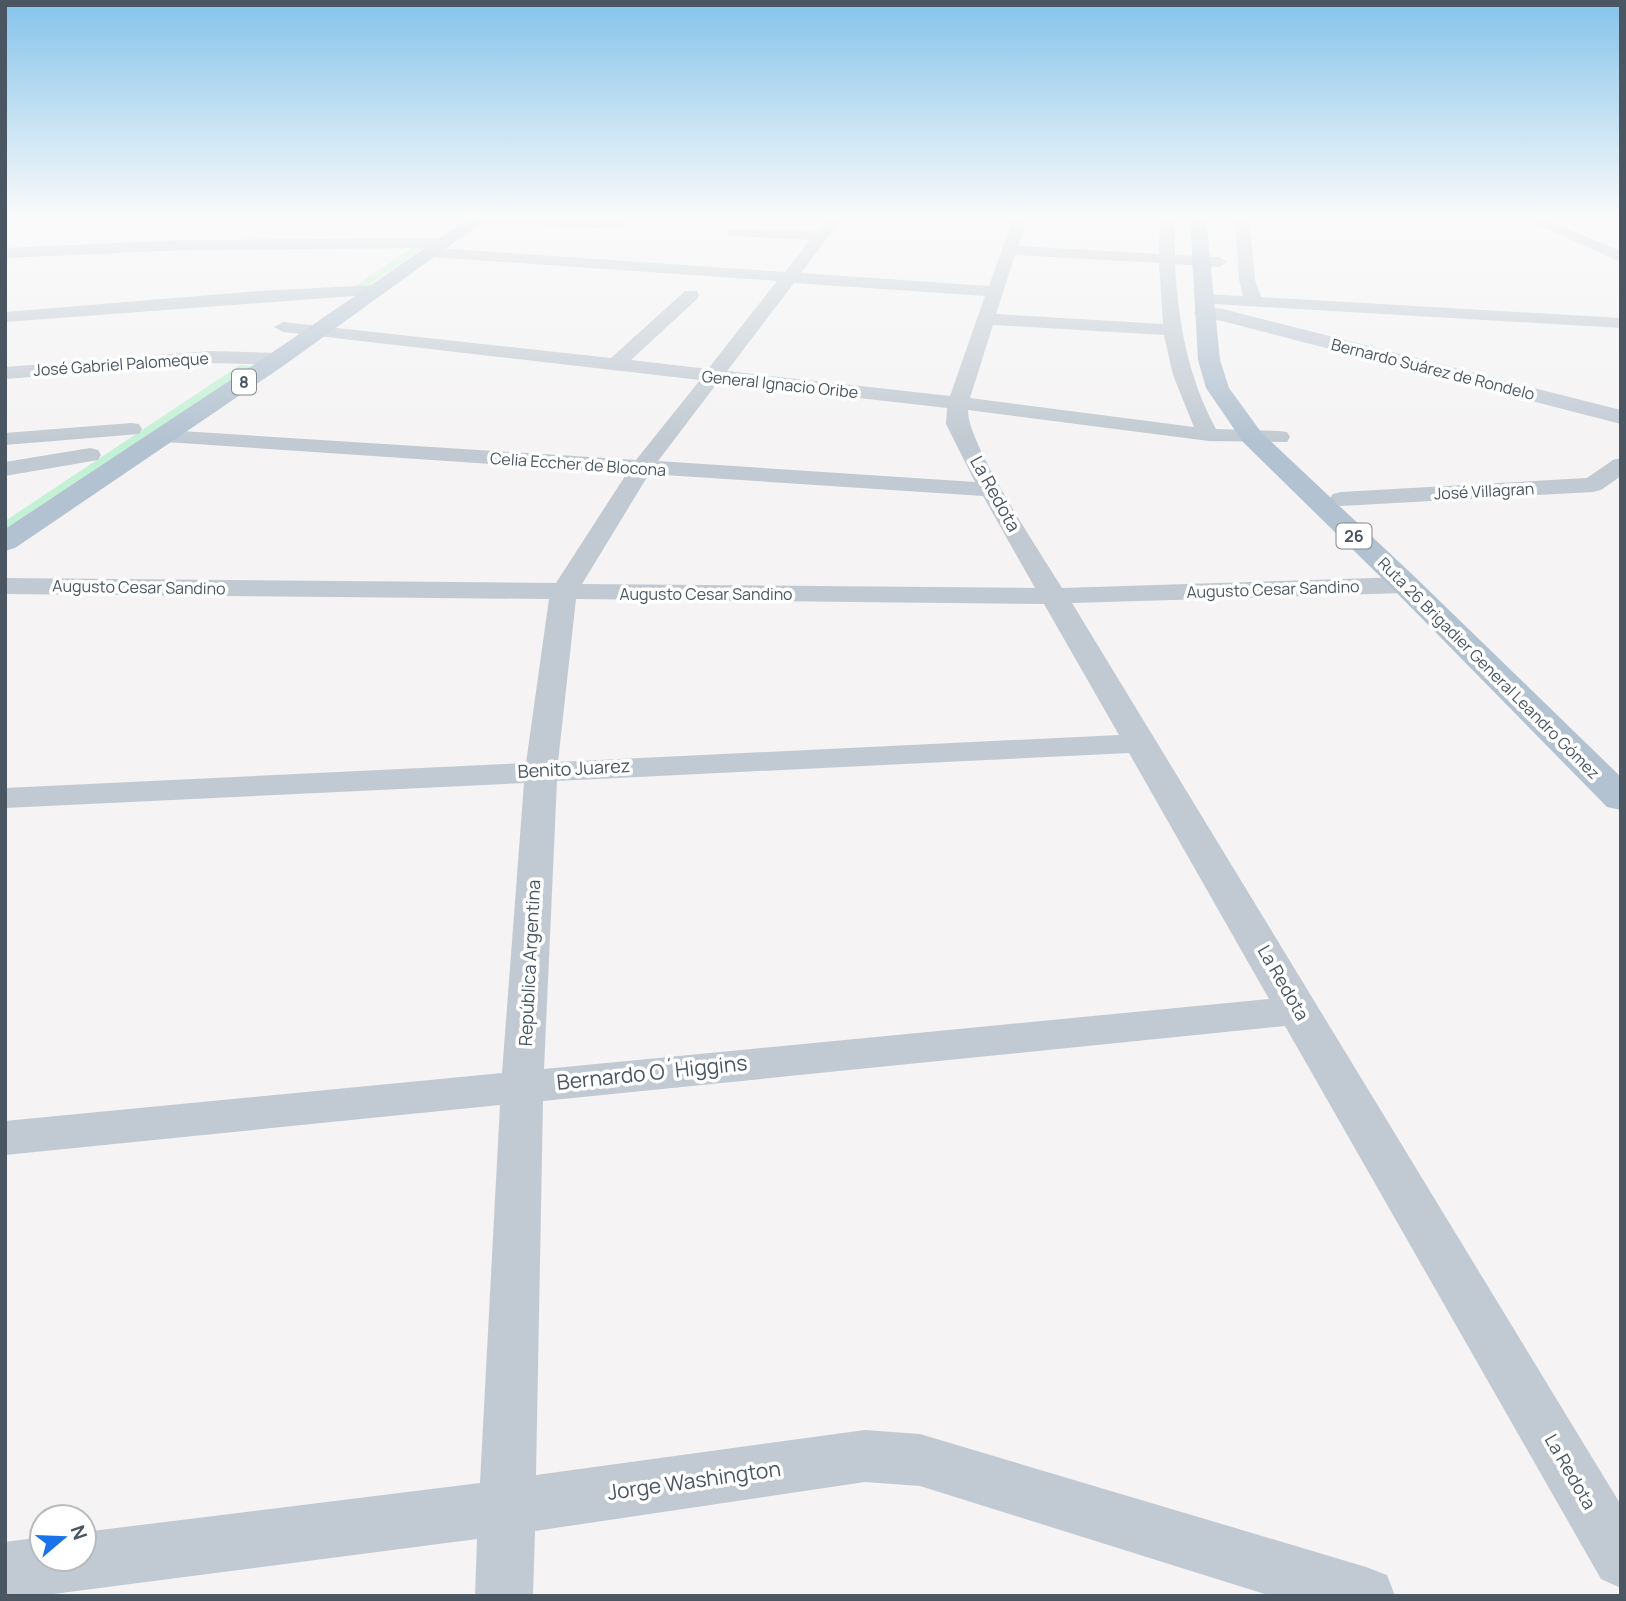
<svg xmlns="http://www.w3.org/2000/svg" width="1626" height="1601" viewBox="0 0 1626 1601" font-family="Manrope,sans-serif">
  <rect width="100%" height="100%" fill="#f5f3f3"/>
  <!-- green -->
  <g fill="#c3f1d5">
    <path d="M416,245l11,1 -61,41 -11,-1z"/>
    <path d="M240,365l14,1 -249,163v-8z"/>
  </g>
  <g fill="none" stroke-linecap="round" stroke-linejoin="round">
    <!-- street -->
    <g fill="#c1cad2" fill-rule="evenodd">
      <path d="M472,218l148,3 7,4 -7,4 -142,-6 -5,-1z"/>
      <path d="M828,218h14l-41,55 188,13 24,-68h14l-9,28 141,8 1,-36h14l1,37 44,2 8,5 -8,5 -44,-3c3,58 13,113 41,165l63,2 8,1 3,5 -3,5 -78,-1 -241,-31c-1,34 73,143 94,178l344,-11 9,2 4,6 -4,6 -9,2 -334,10 549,902v83l-20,-9 -316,-553 -742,75 -7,374 329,-45 55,4 446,133 21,8 8,21h-124l-351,-110 -55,-4 -330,49 -2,65h-58l2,-57 -439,57h-33v-54l37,-5v22h42v-27l396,-49 20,-378 -495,50v-34l497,-48 22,-290 -519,25v-20l521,-25 23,-164 -544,-5v-16l551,5 71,-110 -462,-31 -8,-1 -3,-5 3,-5 8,-1 471,30 64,-80 -417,-48 -9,-5 9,-5 328,36 74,-67h12l2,4 -2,4 -66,61 77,9 69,-88 -345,-24 -8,-5 7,-4 -246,2 -180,8v-10l180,-8 259,-2 8,5 -3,3 -13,2 349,24 25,-32 -76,-4 -5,-1 -2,-3 2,-3 88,2zM1015,255l144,8 4,61 -167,-10zM794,283l191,13 -35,100 -223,-25zM993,325l171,10 9,40 21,52 -224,-29zM718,382l229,26 -1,16 29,58 -317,-21zM649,474l334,22 52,92 -453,-4zM576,599l468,5 75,131 -561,27zM1129,753l140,246 -725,70 13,-288z"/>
      <path d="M1235,218h14l6,62 6,17 360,21v10l-424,-25 -3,-4 3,-4 6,-1 40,2 -4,-16z"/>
      <path d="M1522,218h19l80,33v11z"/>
      <path d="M375,285l8,5 -2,4 -376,28v-10l253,-21z"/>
      <path d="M210,351l68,2 9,6 -9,6 -68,-2 -205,16v-12z"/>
      <path d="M131,423l8,1 3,5 -3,5 -134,11v-12z"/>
      <path d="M90,448l8,2 3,5 -3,5 -93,16v-14z"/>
      <path d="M1621,458v18l-20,14 -8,2 -252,14 -8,-2 -4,-5 4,-5 8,-2 246,-14 26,-18z"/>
    </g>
    <!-- secondary -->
    <path fill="#c1cbd6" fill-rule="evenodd" d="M1204,307l19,2 398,101v14l-399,-103 -25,-4 -3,-4 3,-4z"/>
    <!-- primary -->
    <g fill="#b3c2d1" fill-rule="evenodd">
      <path d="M469,218h19l-202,146 -271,184 -10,3v-22l265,-175z"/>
      <path d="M1190,218h16l14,142 9,28 32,44 156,147 204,198v33l-14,-3 -212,-216 -152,-149 -37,-54 -8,-28z"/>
    </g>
  </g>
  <!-- sky -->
  <linearGradient id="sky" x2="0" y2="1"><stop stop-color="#85c3ea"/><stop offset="0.49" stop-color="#fafafa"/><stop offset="1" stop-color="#fafafa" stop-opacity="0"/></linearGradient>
  <rect width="1626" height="442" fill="url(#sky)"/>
  <g text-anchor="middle" stroke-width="7" stroke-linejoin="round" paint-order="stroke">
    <!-- far-street labels -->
    <g font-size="16" fill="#4a5661" stroke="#fff">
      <text transform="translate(121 364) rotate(-4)" y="6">José Gabriel Palomeque</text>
      <text transform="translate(1433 369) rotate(14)" y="6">Bernardo Suárez de Rondelo</text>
      <text transform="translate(780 384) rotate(6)" y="6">General Ignacio Oribe</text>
      <text transform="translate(578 464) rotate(4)" y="6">Celia Eccher de Blocona</text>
      <text transform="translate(1484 491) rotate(-3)" y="6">José Villagran</text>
      <text transform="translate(139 587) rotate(1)" y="6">Augusto Cesar Sandino</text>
      <text transform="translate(1273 589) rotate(-2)" y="6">Augusto Cesar Sandino</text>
      <text x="706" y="600">Augusto Cesar Sandino</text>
      <text transform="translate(1489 668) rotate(45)" y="6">Ruta 26 Brigadier General Leandro Gómez</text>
    </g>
    <!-- shield labels -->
    <g fill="#fff" stroke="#808990" stroke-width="2">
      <rect x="232" y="369.5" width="24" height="25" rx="5"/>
      <rect x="1336.5" y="523.5" width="35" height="25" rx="5"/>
    </g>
    <g font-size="16" font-weight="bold" fill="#4a5661">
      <text x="244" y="388">8</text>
      <text x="1354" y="542">26</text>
    </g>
    <!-- street labels -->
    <g font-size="18" fill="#4a5661" stroke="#fff">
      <text transform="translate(995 494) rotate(61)" y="6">La Redota</text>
      <text transform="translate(574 769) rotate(-3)" y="6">Benito Juarez</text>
      <text transform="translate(530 963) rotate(-87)" y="6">República Argentina</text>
      <text transform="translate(1283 983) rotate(60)" y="6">La Redota</text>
      <text transform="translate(1570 1472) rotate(60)" y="6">La Redota</text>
    </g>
    <!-- near-street labels -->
    <g font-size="21" fill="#4a5661" stroke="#fff">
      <text transform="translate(652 1073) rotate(-6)" y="7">Bernardo O´Higgins</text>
      <text transform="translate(694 1481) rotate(-8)" y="7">Jorge Washington</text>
    </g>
  </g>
  <!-- border -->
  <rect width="1626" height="1601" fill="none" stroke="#4a5661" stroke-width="14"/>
  <!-- north arrow -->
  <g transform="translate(63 1538) rotate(71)"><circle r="33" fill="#ffffff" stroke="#b7bbc0" stroke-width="2"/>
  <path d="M0-5L12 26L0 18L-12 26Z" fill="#1a73e8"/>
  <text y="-10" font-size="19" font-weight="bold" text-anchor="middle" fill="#4a5661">N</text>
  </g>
</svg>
